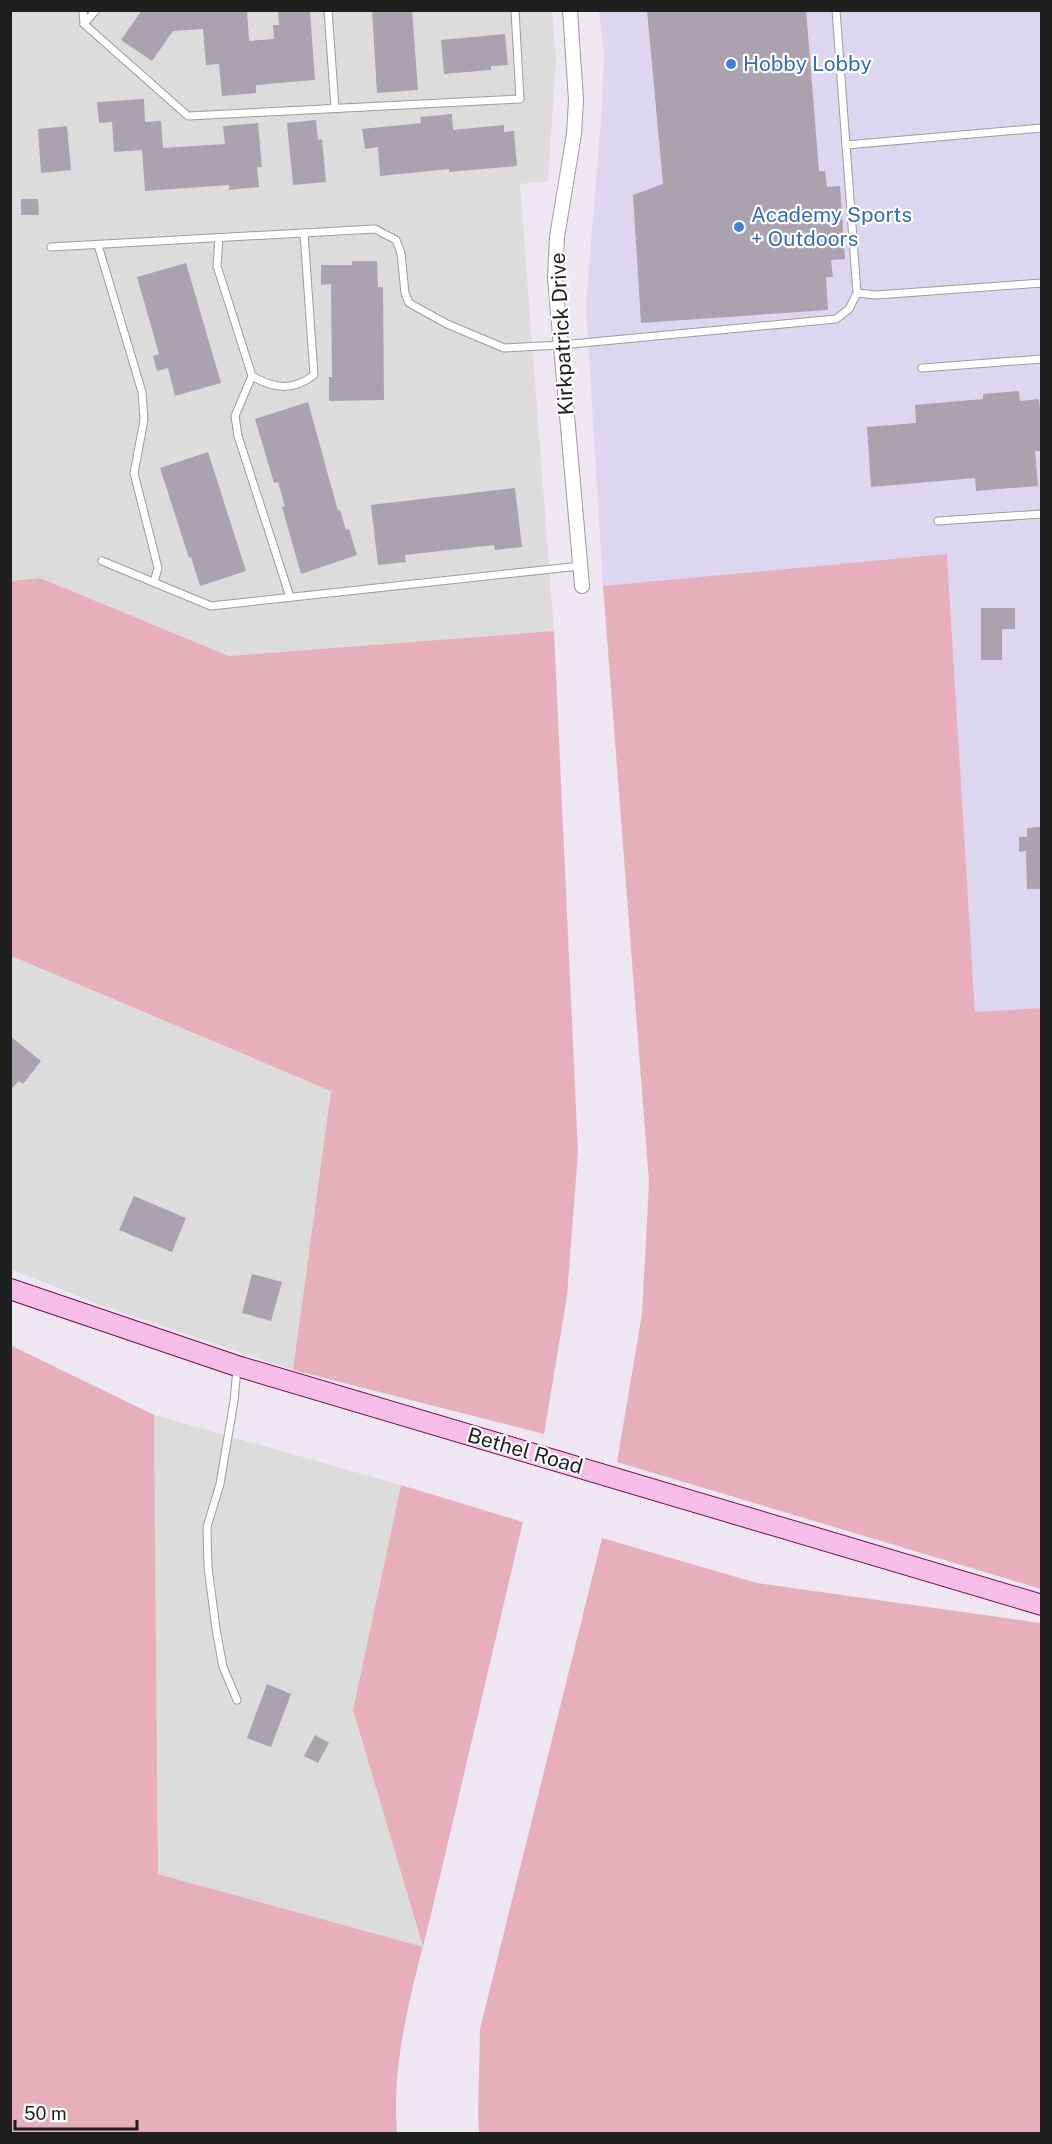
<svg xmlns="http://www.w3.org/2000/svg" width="1052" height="2144" viewBox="0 0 1052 2144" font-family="'Public Sans',sans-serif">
  <rect width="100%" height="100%" fill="#eee6f0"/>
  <!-- residential -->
  <g fill="#dddcdd">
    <path d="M11,11h541l4,48 -8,122 -28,3 34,447 -325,25 -189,-78 -29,3z"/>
    <path d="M10,956l321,135 -38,279 -193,-65 -89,-36z"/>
    <path d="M154,1415l247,70 -48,225 70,238 -265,-74z"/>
  </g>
  <!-- commercial -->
  <path fill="#ddd6ef" d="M599,11h442v997l-66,5 -28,-458 -344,31 -17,-281 16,-197 2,-54z"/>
  <!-- grass -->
  <g fill="#e7afbe">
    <path d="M947,554l28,458 66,-4v581l-424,-127 25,-148 7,-132 -46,-596z"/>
    <path d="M40,578l189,78 325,-25 24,521 -11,144 -23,138 -251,-64 38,-279 -320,-135v-375z"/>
    <path d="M10,1345l144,70 4,459 265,73 -70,-237 48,-225 122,37c-29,123 -57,245 -86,367 -18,80 -47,161 -40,244h-386z"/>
    <path d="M602,1538l155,45 284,40v510h-562l-1,-18 2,-86z"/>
  </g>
  <!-- building -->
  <g fill="#aaa2ae">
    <path d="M142,10h105l2,31 25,-2 -1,-14h6l-1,-15h32l5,70 -59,5v8l-34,3 -3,-32 -13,1 -3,-36 -30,2 -21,30 -31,-21z"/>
    <path d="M372,10h40l6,80 -41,3z"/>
    <path d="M647,10h159l13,161h6l2,16 13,-1 5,73 -14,1 2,17h-7l2,33 -187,13 -8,-128 30,-11z"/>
    <path d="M505,34l3,31 -17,1v4l-47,4 -3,-34z"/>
    <path d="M144,99l1,23 16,-1 2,27 62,-4 -2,-18 35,-3 4,44h-5l2,20 -30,3v-5l-84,6 -3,-41 -28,2 -2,-30 -13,1 -2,-21z"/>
    <path d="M452,114l1,16 51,-5v7l10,-1 3,35 -68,6v-3l-69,7 -2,-29 -13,2 -3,-20 59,-6 -1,-6z"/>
    <path d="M316,120l2,20 4,-1 4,43 -33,3 -6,-62z"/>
    <path d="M67,126l4,44 -30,3 -3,-44z"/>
    <path d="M21,199h17l1,16h-18z"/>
    <path d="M352,261h25l1,26h5l1,113 -55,1v-24h3l-1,-93 -10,1v-20h31z"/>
    <path d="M186,263l35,120 -46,13 -7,-28 -11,3 -4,-15 6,-2 -22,-77z"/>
    <path d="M1019,391l1,10 19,-2 2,21v31h-6l3,35 -62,5 -1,-13 -104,9 -4,-60 49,-4 -1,-18 68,-6v-5z"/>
    <path d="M308,402l30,109 2,-1 6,20 3,-1 8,26 -56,19 -19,-67 3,-1 -7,-24 -4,1 -19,-64z"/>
    <path d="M208,452l38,119 -46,15 -9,-29 -2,1 -29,-90z"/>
    <path d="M515,488l7,59 -27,3 -1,-5 -89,10 1,7 -28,3 -7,-60z"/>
    <path d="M981,608h34v21h-13v31h-21z"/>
    <path d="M1041,827v62h-14l-1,-38 -7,1v-15h8v-9z"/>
    <path d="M10,1036l31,25 -18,23 -4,-3 -9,9z"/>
    <path d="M134,1196l52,22 -14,34 -53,-22z"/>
    <path d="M252,1274l30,8 -11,39 -29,-8z"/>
    <path d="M267,1684l24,10 -20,53 -24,-9z"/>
    <path d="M315,1735l14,8 -11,20 -14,-7z"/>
  </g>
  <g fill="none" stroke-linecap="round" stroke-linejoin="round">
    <!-- lane casing -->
    <g stroke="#9c9c9c" stroke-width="9">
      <g id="lane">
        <path d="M83,10l1,14 104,92 332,-17 -5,-89"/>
        <path d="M328,10l7,98"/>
        <path d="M84,24l12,-14"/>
        <path d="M846,145l196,-17"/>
        <path d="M219,238l-2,28 35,110c22,13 41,15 62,-1l-10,-142"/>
        <path d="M98,245l44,147 2,28 -10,53 24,95 -4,14"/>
        <path d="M51,247l324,-18 21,11 5,13 4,40 4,10 38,21 57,24 57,-3 275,-26 13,-10 8,-16 -21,-283"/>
        <path d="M857,293l19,2 166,-12"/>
        <path d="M922,368l120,-9"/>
        <path d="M252,376l-17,40 3,20 52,161"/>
        <path d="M938,521l104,-7"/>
        <path d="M102,561l109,45 369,-40"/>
        <path d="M237,1369l-3,32 -14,83 -13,43 1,40 8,62 7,38 14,33"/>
      </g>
    </g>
    <!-- street casing -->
    <g stroke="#9c9c9c" stroke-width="16">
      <path id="street" d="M570,10l6,90 -2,34 -17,103 -2,41 27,308"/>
    </g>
    <!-- secondary casing -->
    <g stroke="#720a51" stroke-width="22">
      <path id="secondary" d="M10,1289l227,77 805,239"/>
    </g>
    <!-- lane -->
    <use href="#lane" stroke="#fff" stroke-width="7"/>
    <!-- street -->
    <use href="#street" stroke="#fff" stroke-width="14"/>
    <!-- secondary -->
    <use href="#secondary" stroke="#f6bde7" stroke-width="20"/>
  </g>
  <!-- markers -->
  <g fill="#3f7fe0" stroke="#fff" stroke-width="2">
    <circle cx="731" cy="64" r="6"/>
    <circle cx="739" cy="227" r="6"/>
  </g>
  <g text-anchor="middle" stroke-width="4.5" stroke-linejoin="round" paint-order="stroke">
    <!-- shop labels -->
    <g font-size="21" fill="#366cbe" stroke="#fff" text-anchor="start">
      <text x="743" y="71">Hobby Lobby</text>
      <text x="751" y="222">Academy Sports<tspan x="751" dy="24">+ Outdoors</tspan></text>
    </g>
    <!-- street labels -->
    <g font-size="21" fill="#1f1f1f" stroke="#fff">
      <text transform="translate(562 334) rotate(-93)" y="7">Kirkpatrick Drive</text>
      <text transform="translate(525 1451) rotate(16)" y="7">Bethel Road</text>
    </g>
  </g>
  <!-- border -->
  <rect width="1052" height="2144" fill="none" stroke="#1f1f1f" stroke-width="24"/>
  <!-- scale -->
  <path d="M15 2120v9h122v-9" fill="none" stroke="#1f1f1f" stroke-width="3"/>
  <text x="24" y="2120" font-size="18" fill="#1f1f1f" stroke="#ffffff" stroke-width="4.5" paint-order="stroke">50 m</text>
</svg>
